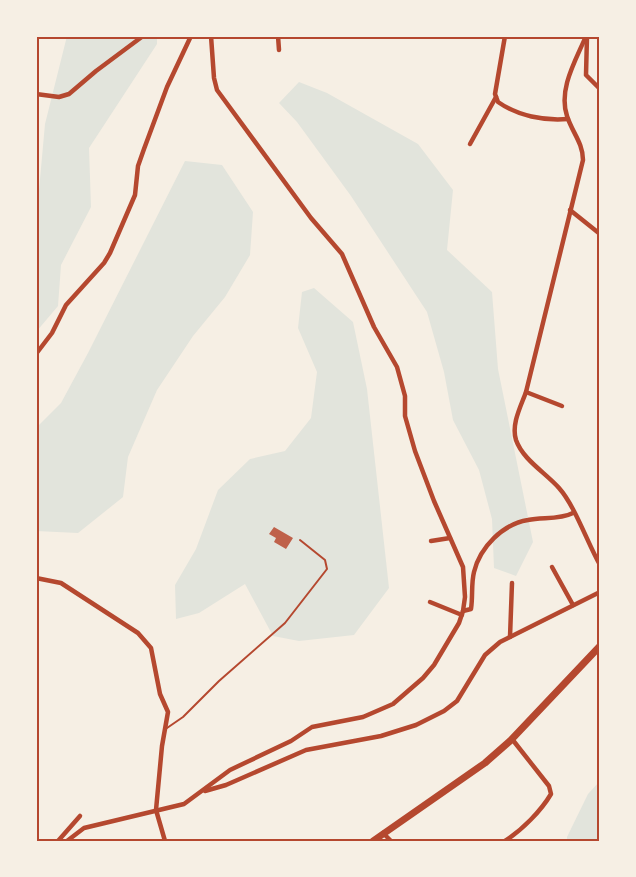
<svg xmlns="http://www.w3.org/2000/svg" width="636" height="877" viewBox="0 0 636 877" font-family="'Golos Text',sans-serif">
  <rect width="100%" height="100%" fill="#f6efe4"/>
  <!-- green -->
  <g fill="#e2e4dc">
    <path d="M67,36h90v8l-68,104 2,59 -30,58 -3,41 -22,26v-137l3,-5 6,-66z"/>
    <path d="M299,82l28,11 91,51 35,46 -6,60 45,42 6,77 35,173 -17,34 -22,-8 -2,-49 -13,-49 -26,-50 -9,-48 -17,-60 -76,-116 -54,-74 -18,-19z"/>
    <path d="M185,161l37,4 31,47 -3,43 -25,42 -32,39 -36,54 -29,67 -5,40 -45,36 -42,-2v-103l25,-25 27,-50z"/>
    <path d="M314,288l39,34 14,67 22,199 -35,47 -55,6 -26,-5 -28,-52 -46,29 -23,6 -1,-34 21,-36 22,-59 32,-31 35,-8 26,-33 6,-46 -19,-44 4,-36z"/>
    <path d="M600,781v60h-33v-4l21,-43z"/>
  </g>
  <!-- building -->
  <path fill="#bf614a" d="M274,527l19,11 -7,11 -12,-7 2,-4 -7,-4z"/>
  <g fill="none" stroke-linecap="round" stroke-linejoin="round">
    <!-- service -->
    <path stroke="#b5482f" stroke-width="2" d="M167,728l16,-11 36,-36 66,-58 42,-54 -2,-9 -25,-20"/>
    <!-- minor -->
    <g stroke="#b5482f" stroke-width="4.5">
      <path d="M278,36l1,14"/>
      <path d="M505,36l-10,58 3,8c20,14 46,19 70,17"/>
      <path d="M586,36c-10,24 -28,53 -19,80 5,16 16,27 16,44l-57,232c-5,14 -15,32 -10,48 7,20 30,33 43,48 16,18 28,54 41,77"/>
      <path d="M587,36l-1,39 14,14"/>
      <path d="M36,94l23,3 10,-3 27,-23 47,-35"/>
      <path d="M470,144l26,-47"/>
      <path d="M570,210l30,24"/>
      <path d="M36,354l16,-21 14,-28 38,-42 6,-10 25,-58 3,-29 6,-17 23,-62 24,-51"/>
      <path d="M526,392l36,14"/>
      <path d="M431,541l19,-3"/>
      <path d="M552,567l21,38"/>
      <path d="M36,578l25,5 77,50 13,15 9,46 8,18 -6,34 -6,64 9,31"/>
      <path d="M430,602l32,13"/>
      <path d="M463,611l8,-2c2,-13 0,-25 3,-37 6,-25 29,-48 54,-52 15,-3 31,0 45,-7"/>
      <path d="M510,637l2,-54"/>
      <path d="M205,791l21,-6 80,-35 75,-14 35,-11 28,-14 13,-10 28,-46 15,-13 100,-50"/>
      <path d="M383,833l8,8"/>
      <path d="M58,841l22,-25"/>
      <path d="M67,841l17,-13 100,-24 46,-34 61,-29 21,-14 51,-10 30,-13 30,-26 11,-13 25,-42 4,-12 2,-14 -2,-30 -29,-66 -19,-50 -10,-35v-20l-8,-29 -23,-40 -32,-73 -31,-36 -94,-128 -3,-12 -3,-42"/>
      <path d="M505,841c17,-11 36,-30 46,-47l-2,-8 -37,-47"/>
    </g>
    <!-- secondary -->
    <path stroke="#b5482f" stroke-width="7" d="M373,841l112,-78 25,-22 90,-95"/>
  </g>
  <!-- border -->
  <rect width="636" height="877" fill="none" stroke="#f6efe4" stroke-width="75"/>
  <rect x="38" y="38" width="560" height="802" fill="none" stroke="#b5482f" stroke-width="2"/>
</svg>
